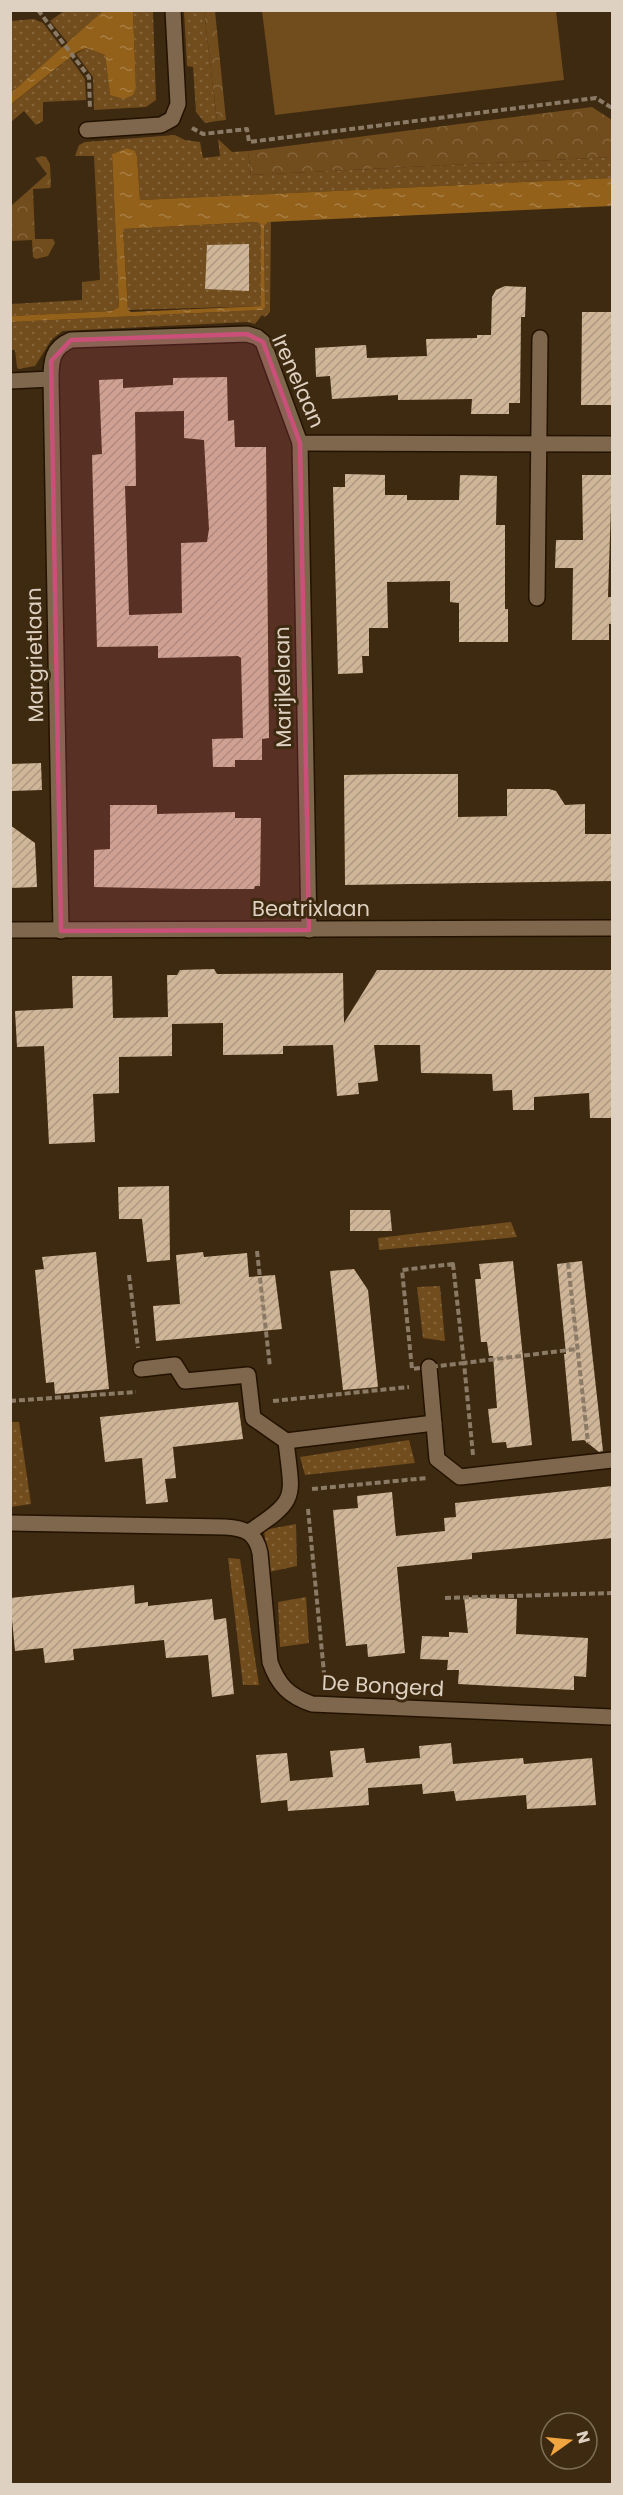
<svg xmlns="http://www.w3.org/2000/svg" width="623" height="2495" viewBox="0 0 623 2495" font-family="Poppins,sans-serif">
  <defs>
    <pattern id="grass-dots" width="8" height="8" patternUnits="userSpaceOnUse" patternTransform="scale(1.5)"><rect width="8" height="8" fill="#714c1d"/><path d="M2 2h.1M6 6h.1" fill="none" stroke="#85653c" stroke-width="1.8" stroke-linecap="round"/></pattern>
    <pattern id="forest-crowns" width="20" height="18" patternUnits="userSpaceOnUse" patternTransform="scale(1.5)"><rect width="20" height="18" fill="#714c1d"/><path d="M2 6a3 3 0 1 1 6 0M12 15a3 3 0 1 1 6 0" fill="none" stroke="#85653c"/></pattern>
    <pattern id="water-ripples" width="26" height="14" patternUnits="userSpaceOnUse" patternTransform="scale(1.5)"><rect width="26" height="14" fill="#93611a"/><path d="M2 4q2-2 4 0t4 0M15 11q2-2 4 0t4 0" fill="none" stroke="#a77e44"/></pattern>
    <pattern id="building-hatch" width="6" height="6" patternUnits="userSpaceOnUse" patternTransform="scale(1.5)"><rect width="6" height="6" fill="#d0b699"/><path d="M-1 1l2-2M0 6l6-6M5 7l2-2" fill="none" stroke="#ad9881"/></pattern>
  </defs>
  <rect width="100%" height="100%" fill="#3e2a10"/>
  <!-- grass -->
  <g fill="url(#grass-dots)">
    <path d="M64,11h39l-35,32 -18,-22z"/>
    <path d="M133,11h20l3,89 -10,7 -52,3 -1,-33 -17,-23 10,-6 19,7 5,40 26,-7z"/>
    <path d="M184,11h20l13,110 -12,2 -9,-11 -3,-45 -6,-1z"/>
    <path d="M34,19l9,4 19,25 -51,45v-72z"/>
    <path d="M70,58l15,21 1,21 -43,2v19l-7,4 -12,-14 -13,11v-18z"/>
    <path d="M175,135l10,5 15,2 3,16 17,-2 -2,-17 14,13 16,-1 3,24 361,-18v21l-472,22 -3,-44 -2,-5 -8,-3 -15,6 7,153 -7,4 -101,5v-12l71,-4v-18l18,-2 -6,-124h-19l4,-11 6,-3z"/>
    <path d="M271,221l-1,91 -5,5 -3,-2 -7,9 -8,-2 -184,9 -11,8 -17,27 -17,3 -1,-2 -2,-17h-4v-28l252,-12 2,-2 -1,-82 3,-4z"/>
    <path d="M257,222l4,3v81l-133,4 -5,-81z"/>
    <path d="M511,1222l6,15 -138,13 -1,-12z"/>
    <path d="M440,1286l5,55 -22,-3 -6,-51z"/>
    <path d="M11,1422h8l12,82 -20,3z"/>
    <path d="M409,1440l6,23 -110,12 -5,-18z"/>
    <path d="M296,1524l1,42 -28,6 -5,-42z"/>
    <path d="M228,1558l12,1 19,126h-16z"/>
    <path d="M306,1597l3,46 -29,4 -2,-45z"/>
  </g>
  <!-- forest -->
  <g fill="url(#forest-crowns)">
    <path d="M204,11h11l11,109 -9,1z"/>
    <path d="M592,107l20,13v37l-361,18 -3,-24z"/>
    <path d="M42,156l4,1 4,7 1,21 -1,3 -17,1 2,50h18l2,4 -7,13 -12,3 -3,-2 -1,-17 -21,1v-35l36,-32 -12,-16z"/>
  </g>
  <!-- garden -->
  <path fill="#714c1d" d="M262,11h294l8,69 -289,35z"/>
  <!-- water -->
  <g fill="url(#water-ripples)" fill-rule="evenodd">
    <path d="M103,11h30l3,77 -3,7 -9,4 -14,-4 -5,-40 -19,-7 -9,4 -66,52v-11z"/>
    <path d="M127,148l8,3 2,5 3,44 472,-22v28l-344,16 -4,4 1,82 -2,2 -252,12v-6l101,-5 7,-4 -7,-153zM257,222l4,3v81l-130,6 -3,-2 -5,-81z"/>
  </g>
  <!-- building -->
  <g fill="url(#building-hatch)" fill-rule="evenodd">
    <path d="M249,244v47l-44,-2 2,-44z"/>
    <path d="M505,286l21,1 -1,30h-4l-1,86h-11v11h-38l1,-15 -74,1v-5l-66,4 -2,-23 -14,1 -1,-29 51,-3 1,13 60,-2 -1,-17 51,-1v-3h14l1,-38 4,-7z"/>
    <path d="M582,312h30v93h-31z"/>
    <path d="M227,377l1,44 6,-1 1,27h31l3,291 -7,1v21h-27v7h-22l-1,-28 31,-1 -2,-80 -3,-2 -80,2v-12l-61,1 -5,-192 10,-1 -3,-74 24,-1v9l50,-3v-7zM184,411v27l20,2 5,89 -2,13 -26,1 1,70 -53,2 -4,-129h11l-1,-74z"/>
    <path d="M345,474l40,1v20h22v5h52l1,-25 37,1 -1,49h9v84h3v33h-49v-39l-9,-1v-21l-63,1 1,46h-19v28h-7l1,17 -25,1 -5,-187h12z"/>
    <path d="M582,475h30l-4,122h4v27h-3v16h-37l1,-72h-18l1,-28h27z"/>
    <path d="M41,763l1,27 -32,1v-27z"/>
    <path d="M396,774h62v43l49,-1v-27h42l7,2 9,14 20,-1v30h27v47l-267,4 -1,-110z"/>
    <path d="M110,805h47v9l78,-2v6h26l-1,68h-5l-1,3h-66l-94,-2v-37l16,-1z"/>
    <path d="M10,825l25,18 2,44 -27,1z"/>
    <path d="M214,969l3,5 126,-1 1,50 33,-53h235v148h-22l-1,-25 -55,4v13h-21l-1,-20 -19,1 -1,-17 -71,-1 -1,-28h-46l4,36 -20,2 1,11 -22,2 -4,-51 -50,1v8l-60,1v-32l-51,1v32l-53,1v36l-26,1 2,48 -46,2 -5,-98 -27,1 -2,-36 58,-3 -1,-32h40l1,42 55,-1 -1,-42h10l3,-5z"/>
    <path d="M169,1186l1,74 -23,2 -5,-43h-23l-1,-32z"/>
    <path d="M350,1210h40l2,21h-42z"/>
    <path d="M96,1252l13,137 -54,5 -1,-12 -8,1 -11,-113 9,-1 -2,-12z"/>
    <path d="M203,1252l1,5 43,-4 2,24 26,-2 7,54 -126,12 -3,-35 27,-2 -4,-49z"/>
    <path d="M513,1261l19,184 -25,3 -1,-6 -14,1 -4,-34 9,-1 -4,-52h-4l-2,-14h-6l-6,-63h6l-2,-15z"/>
    <path d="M582,1261l21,190 -4,1 -15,-12 -12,1 -8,-87h2l-9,-90z"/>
    <path d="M354,1269l14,21 10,97 -35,3 -13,-119z"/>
    <path d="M238,1402l5,37 -70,8 3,31 -11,1 3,23 -22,2 -4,-46 -37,4 -5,-45z"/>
    <path d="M612,1486v52l-140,15v6l-75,8 8,86 -37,4 -1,-13 -21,2 -13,-136 25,-2 -1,-12 35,-4 4,44 49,-5 -1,-13 12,-1 -1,-14z"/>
    <path d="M134,1585l1,19 13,-2v4l64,-7 2,21 12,-2 8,76 -22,3 -4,-42 -42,3 -2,-18 -91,9 1,11 -29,3 -2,-15 -28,3 -5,-53z"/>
    <path d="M464,1597l53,2 -1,35 72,4 -2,39 -12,-1v14l-116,-6 1,-14h-12l1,-10 -28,-1 2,-23 27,1v-5l19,1z"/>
    <path d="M451,1743l2,21 70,-6 1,6 68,-6 4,47 -69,4 -1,-14 -70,6 -2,-10 -31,3 -1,-10 -54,4 1,17 -81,6 -1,-11 -26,3 -5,-48 31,-2 3,28 43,-4 -3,-26 34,-3 2,15 54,-5 -1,-12z"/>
  </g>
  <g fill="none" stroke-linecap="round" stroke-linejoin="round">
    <!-- street casing -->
    <g stroke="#241200" stroke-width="18">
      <g id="street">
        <path d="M87,130l74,-5 11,-6 6,-15 -5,-94"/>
        <path d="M51,379l10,552"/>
        <path d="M10,381l41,-2c0,-18 1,-31 20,-39l176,-6 10,3 6,5 37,101 312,1"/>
        <path d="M300,443l9,487"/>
        <path d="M537,598l3,-260"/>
        <path d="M10,930l602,-2"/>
        <path d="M429,1367l8,92 23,18 152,-17"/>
        <path d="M141,1369l34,-4 10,16 63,-6 5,43 33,23"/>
        <path d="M286,1441l148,-18"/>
        <path d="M10,1523l215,4c20,1 31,6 35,26l10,109c8,23 19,34 42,42l300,13"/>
        <path d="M249,1532c51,-34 43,-34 37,-91"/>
      </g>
    </g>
    <!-- path -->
    <g stroke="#8b7a65" stroke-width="4" stroke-dasharray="6 3" stroke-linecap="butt">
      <path d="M38,10l51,67 1,32"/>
      <path d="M192,128l11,6 44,-5 2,13 347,-44 16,10"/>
      <path d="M257,1251l13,116"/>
      <path d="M568,1263l20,180"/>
      <path d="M453,1264l11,99 -52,6 -10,-99z"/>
      <path d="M129,1275l9,73"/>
      <path d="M10,1401l126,-9"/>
      <path d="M273,1401l136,-14"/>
      <path d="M473,1455l-9,-92 113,-14"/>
      <path d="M312,1489l115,-11"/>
      <path d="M308,1509l17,174"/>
      <path d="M445,1598l167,-5"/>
    </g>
    <!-- street -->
    <use href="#street" stroke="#7e674c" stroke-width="15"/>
  </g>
  <!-- marked area -->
  <path fill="#ca507a" fill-opacity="0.2" stroke="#ca507a" stroke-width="4.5" stroke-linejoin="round" d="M247,334l16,8 37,101 9,487 -248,1 -10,-570 20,-21z"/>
  <g text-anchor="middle" stroke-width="6" stroke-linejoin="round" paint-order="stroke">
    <!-- street labels -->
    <g font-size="21" fill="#ded1c2" stroke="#3e2a10">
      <text transform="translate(298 381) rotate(66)" y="7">Irenelaan</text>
      <text transform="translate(35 655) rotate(-91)" y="7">Margrietlaan</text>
      <text transform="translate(283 687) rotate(-91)" y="7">Marijkelaan</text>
      <text x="311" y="916">Beatrixlaan</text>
      <text transform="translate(383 1686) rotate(3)" y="7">De Bongerd</text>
    </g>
  </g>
  <!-- border -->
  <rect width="623" height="2495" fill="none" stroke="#ded1c2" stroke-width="24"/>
  <!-- north arrow -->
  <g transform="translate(569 2441) rotate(75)"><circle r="28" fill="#3e2a10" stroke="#7e6d57" stroke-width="1.5"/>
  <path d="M0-4.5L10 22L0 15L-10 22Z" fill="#f1a540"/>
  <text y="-9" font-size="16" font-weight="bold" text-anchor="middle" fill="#ded1c2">N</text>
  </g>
</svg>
